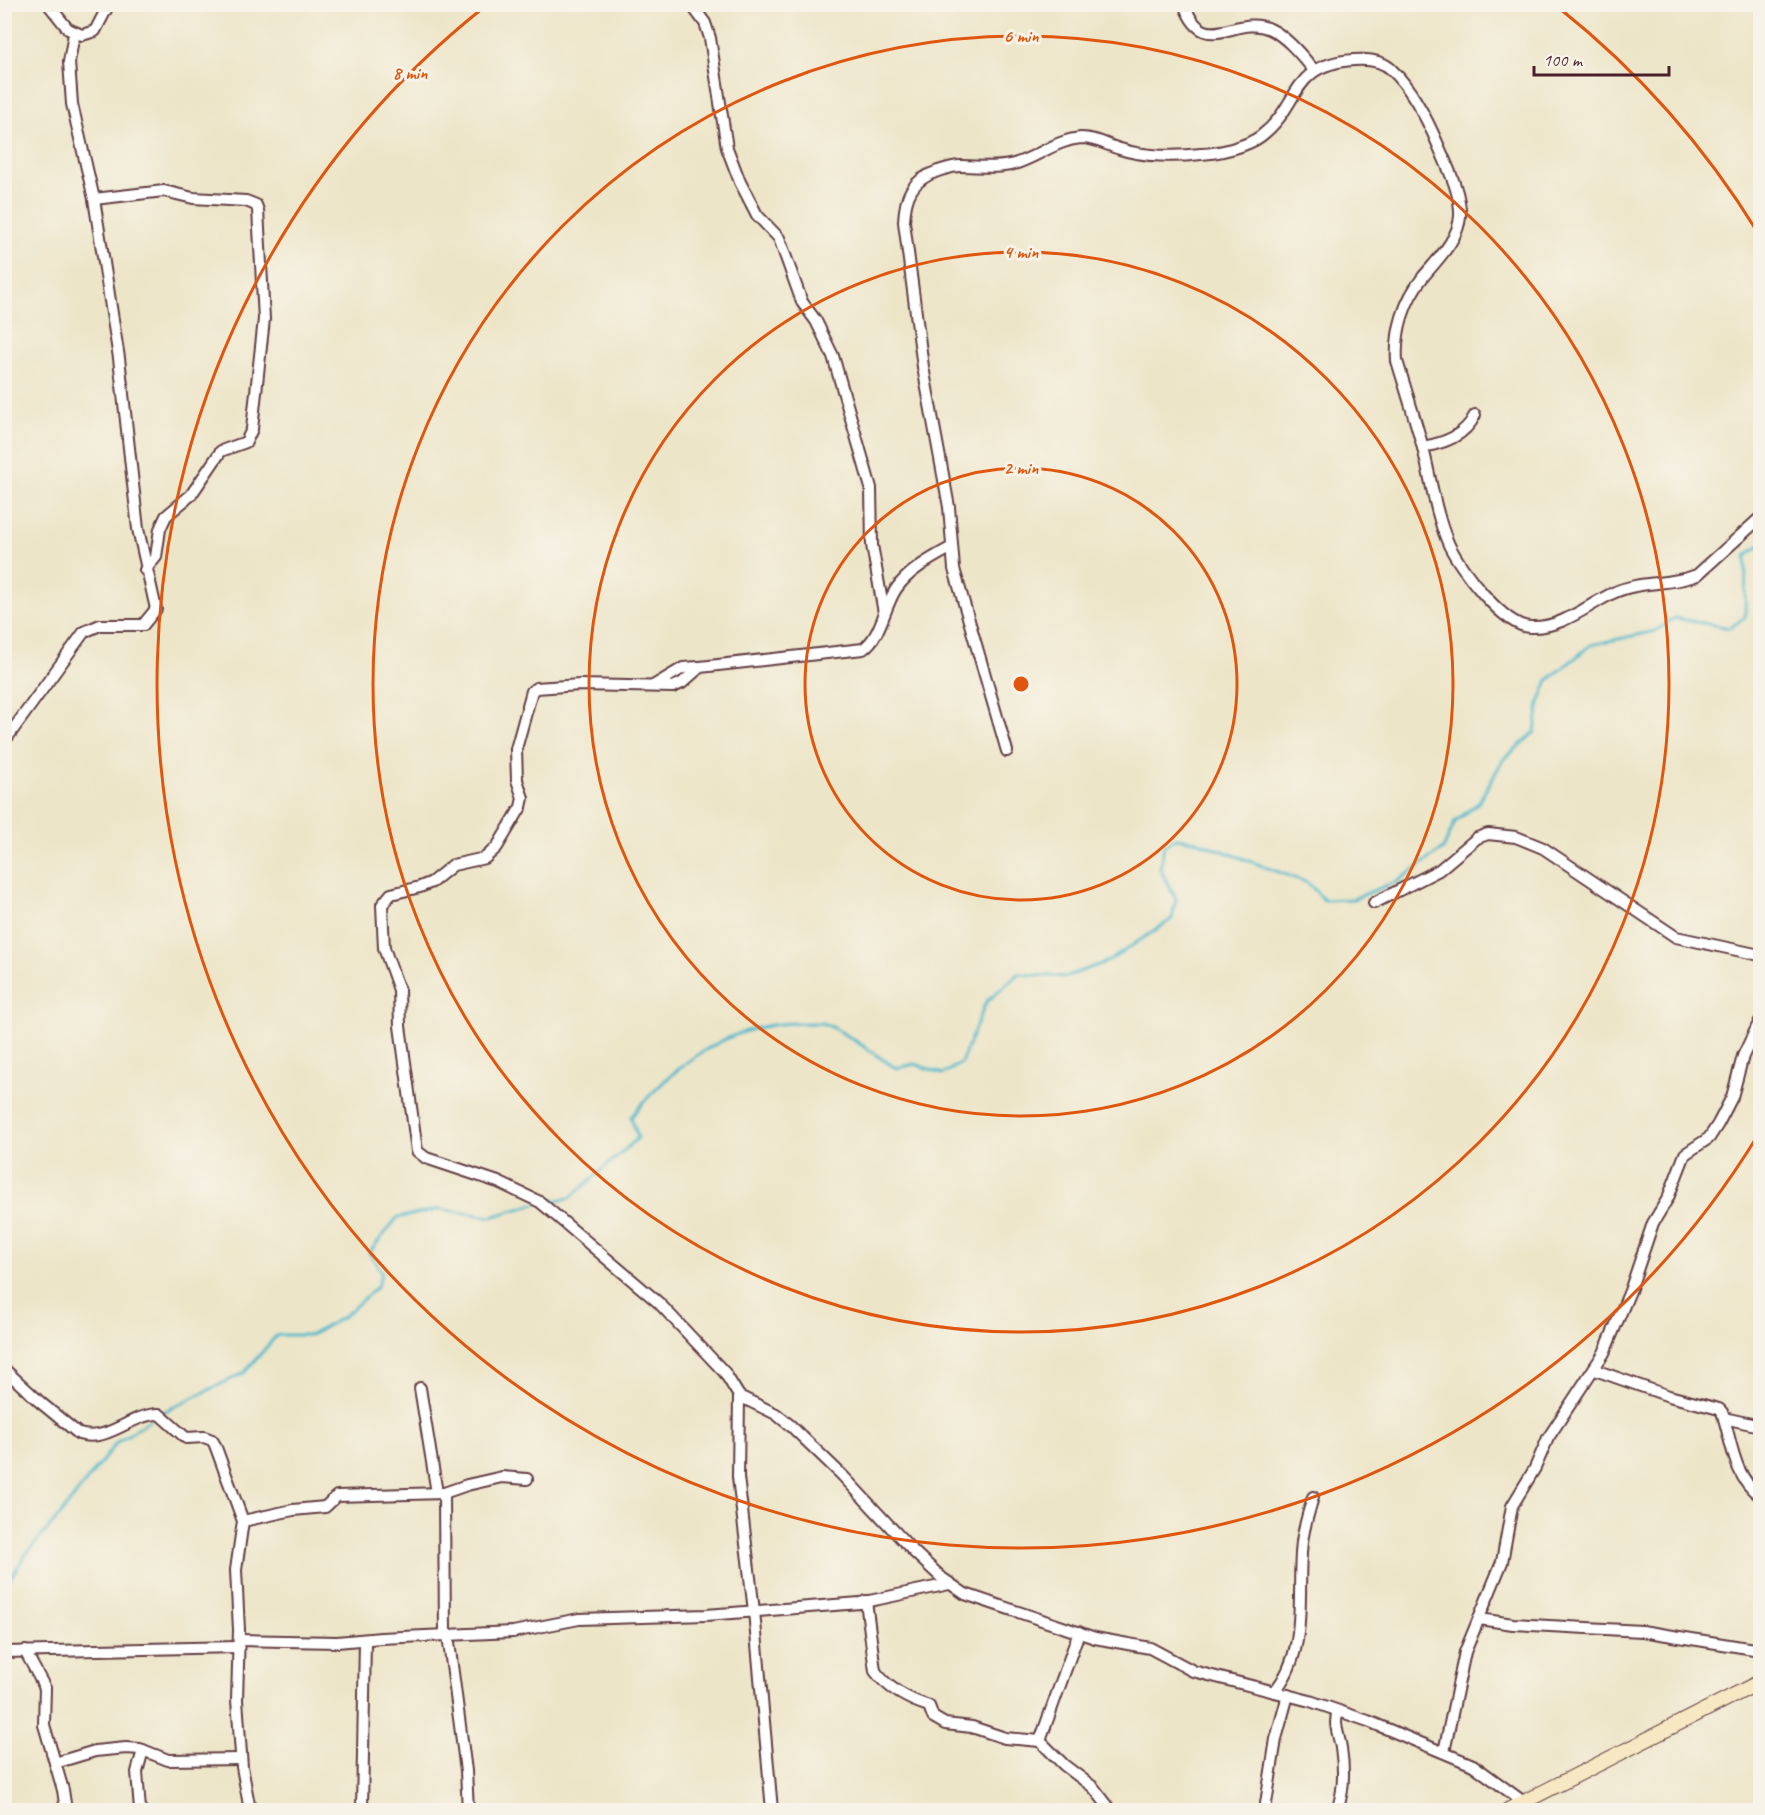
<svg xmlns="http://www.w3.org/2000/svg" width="1765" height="1815" viewBox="0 0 1765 1815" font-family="Caveat,sans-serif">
  <rect width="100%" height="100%" fill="#f7f3e8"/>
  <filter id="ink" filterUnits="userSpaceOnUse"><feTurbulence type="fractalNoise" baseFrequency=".0167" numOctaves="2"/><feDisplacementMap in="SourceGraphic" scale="12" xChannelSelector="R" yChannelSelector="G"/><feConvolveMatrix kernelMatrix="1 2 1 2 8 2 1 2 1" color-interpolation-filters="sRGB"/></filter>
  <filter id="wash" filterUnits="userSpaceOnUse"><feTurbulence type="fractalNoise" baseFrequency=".008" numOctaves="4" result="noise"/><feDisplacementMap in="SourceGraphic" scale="24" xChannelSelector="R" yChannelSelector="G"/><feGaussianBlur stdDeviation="1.35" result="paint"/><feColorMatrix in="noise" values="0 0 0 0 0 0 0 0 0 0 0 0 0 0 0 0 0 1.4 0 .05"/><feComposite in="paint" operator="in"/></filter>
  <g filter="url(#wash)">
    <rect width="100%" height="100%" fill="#ede5c8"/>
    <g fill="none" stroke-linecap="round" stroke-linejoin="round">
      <!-- stream -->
      <g stroke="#4db8ca" stroke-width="3">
        <path d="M544,1202l26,-4 68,-60 -7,-21c42,-51 97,-94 167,-94 8,1 20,-1 27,1 21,8 51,32 71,44l19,-4 28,10 18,-11 25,-61 32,-28 47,3 44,-16 63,-42 4,-20 -16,-30 4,-24 12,-7 20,3 112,42 16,17 29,-1 45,-18 45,-32 12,-27 23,-19 25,-43 32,-28 4,-29 9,-23 43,-35 64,-14 20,-13 55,10 15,-11 1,-61 14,-11"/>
        <path d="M161,1413l83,-40 33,-38h34l32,-18 34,-30 5,-15 -13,-19 28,-35 43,-9 51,8 44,-13"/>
        <path d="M4,1588l22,-34 34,-39 57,-73 33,-22"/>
      </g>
    </g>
  </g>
  <g filter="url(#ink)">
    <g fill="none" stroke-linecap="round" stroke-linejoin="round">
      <!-- street casing -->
      <g stroke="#623d43" stroke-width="14">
        <g id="street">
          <path d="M48,4l20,25 14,6 13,-4 14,-27"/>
          <path d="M691,4l14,19 5,15 17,110 13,34 17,33 22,23 23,64 14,19 17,35 38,132 1,57 12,68"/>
          <path d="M1184,4c21,56 50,9 86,25 17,8 32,27 44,41"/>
          <path d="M94,199l70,-8 29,7 53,3 10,4 2,5 6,109 -12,110 -6,13 -25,9 -30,44 -25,21 -6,13 -4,28 -11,13"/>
          <path d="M1423,447c21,-4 42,-11 52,-32"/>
          <path d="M653,686l30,-18 16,-1"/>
          <path d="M4,742l80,-110 16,-7h43l13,-16 -18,-80 -19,-171 -25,-159 -22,-95 -3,-42 5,-28"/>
          <path d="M1007,751l-53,-182 -5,-62 -26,-140 -19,-145c1,-27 8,-42 34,-51 7,-2 15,-5 22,-5 18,0 37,3 54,-2 24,-7 42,-24 67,-26 16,0 25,7 39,11 24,8 57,8 81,5 18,-1 45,-7 60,-18 40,-30 28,-72 93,-76 14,-1 28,0 38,10 21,20 36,51 47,77 9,21 22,46 21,69 -1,23 -23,44 -37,61 -19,24 -28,54 -26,84 9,29 18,58 26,87 8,32 13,68 26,97 11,23 54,81 81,82 31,2 58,-22 83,-34 27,-13 57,-7 84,-18l63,-57"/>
          <path d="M1374,903l65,-33 38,-32 11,-4 28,3 27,11 133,89 84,18"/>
          <path d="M4,1369l37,34 38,31c30,9 51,-20 80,-20l27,24 18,-1 8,3 3,5 28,76 -7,49 3,60 -2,70 5,67 8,43"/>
          <path d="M1595,1370l74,26 50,13 3,3c10,30 11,64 38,84"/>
          <path d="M420,1388l17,105"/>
          <path d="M739,1396l37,18 15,12 51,49 72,77 28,26 23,16 130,44 55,10 43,23 117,30 58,20 105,44 52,38"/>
          <path d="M1724,1418l36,8"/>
          <path d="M444,1493l1,142"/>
          <path d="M243,1521l50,-11 32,-3 12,-11 107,-3 23,-8 35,-8 25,2"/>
          <path d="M866,1601l9,70c12,17 34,29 54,35l4,11 12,7 27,3 33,11 35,3 39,-109"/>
          <path d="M1479,1619l34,5 129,7 118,19"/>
          <path d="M448,1635l18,136 2,39"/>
          <path d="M239,1640l98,2 44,-4 132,-6 66,-13 127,-4 154,-12 89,-19"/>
          <path d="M25,1651l20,37 -1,37 19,65 3,20"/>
          <path d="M4,1652l234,-5"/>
          <path d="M1274,1692c36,-42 22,-100 28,-150 2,-16 7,-30 11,-45"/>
          <path d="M1040,1741l24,24 29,22 18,23"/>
          <path d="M1444,1752l21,-100 37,-90 10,-56 23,-38 13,-30 56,-85 26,-62 23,-68 15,-25 17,-44 24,-16 9,-14 14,-27 11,-41 17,-35"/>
          <path d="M55,1763l40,-12 31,-3 14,1 28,11 73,-1"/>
          <path d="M140,1810l-3,-38 6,-22"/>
          <path d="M362,1810l3,-170"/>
          <path d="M772,1810l-18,-199 -16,-134 1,-81 -14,-23 -66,-70 -119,-101 -42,-20 -72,-24 -9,-7 -17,-125 -1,-36 -15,-42 -2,-43 9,-11 29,-7 12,-5 21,-17 32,-7 12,-11 24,-40 2,-9 -6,-18 -1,-31 16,-58 4,-3 44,-3 93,2 9,-4 18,-16 163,-18c18,-12 21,-42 33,-60 13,-19 36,-31 56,-42"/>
          <path d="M1265,1810l11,-71 12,-44"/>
          <path d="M1337,1810c7,-18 7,-42 4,-62 -2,-13 -8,-24 -3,-37"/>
        </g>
      </g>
      <!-- secondary casing -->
      <g stroke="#623d43" stroke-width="16">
        <path id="secondary" d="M1508,1810l252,-128"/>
      </g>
      <!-- street -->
      <use href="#street" stroke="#fff" stroke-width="10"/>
      <!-- secondary -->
      <use href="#secondary" stroke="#f7e8c3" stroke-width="14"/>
    </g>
  </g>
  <!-- distance rings -->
  <g fill="none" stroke="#e0560e" stroke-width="3">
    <circle cx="1021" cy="684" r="216"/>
    <circle cx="1021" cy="684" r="432"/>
    <circle cx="1021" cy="684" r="648"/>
    <path d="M1758 1135A864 864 0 1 1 483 8M1559 8A864 864 0 0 1 1758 233"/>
  </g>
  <circle cx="1021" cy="684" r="9" fill="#e0560e" stroke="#f7f3e8" stroke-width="3"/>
  <g font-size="18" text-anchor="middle" font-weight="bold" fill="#e0560e" stroke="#f7f3e8" stroke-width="6" stroke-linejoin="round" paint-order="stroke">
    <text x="1021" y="42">6 min</text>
    <text x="410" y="79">8 min</text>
    <text x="1021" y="258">4 min</text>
    <text x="1021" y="474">2 min</text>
  </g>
  <!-- margin -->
  <rect width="1765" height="1815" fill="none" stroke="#f7f3e8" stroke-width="24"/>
  <!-- scale -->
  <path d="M1534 66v9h135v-9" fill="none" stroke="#4a1f2b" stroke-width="3"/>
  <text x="1543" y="66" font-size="18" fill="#4a1f2b" stroke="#f7f3e8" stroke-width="4.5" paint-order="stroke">100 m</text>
</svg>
